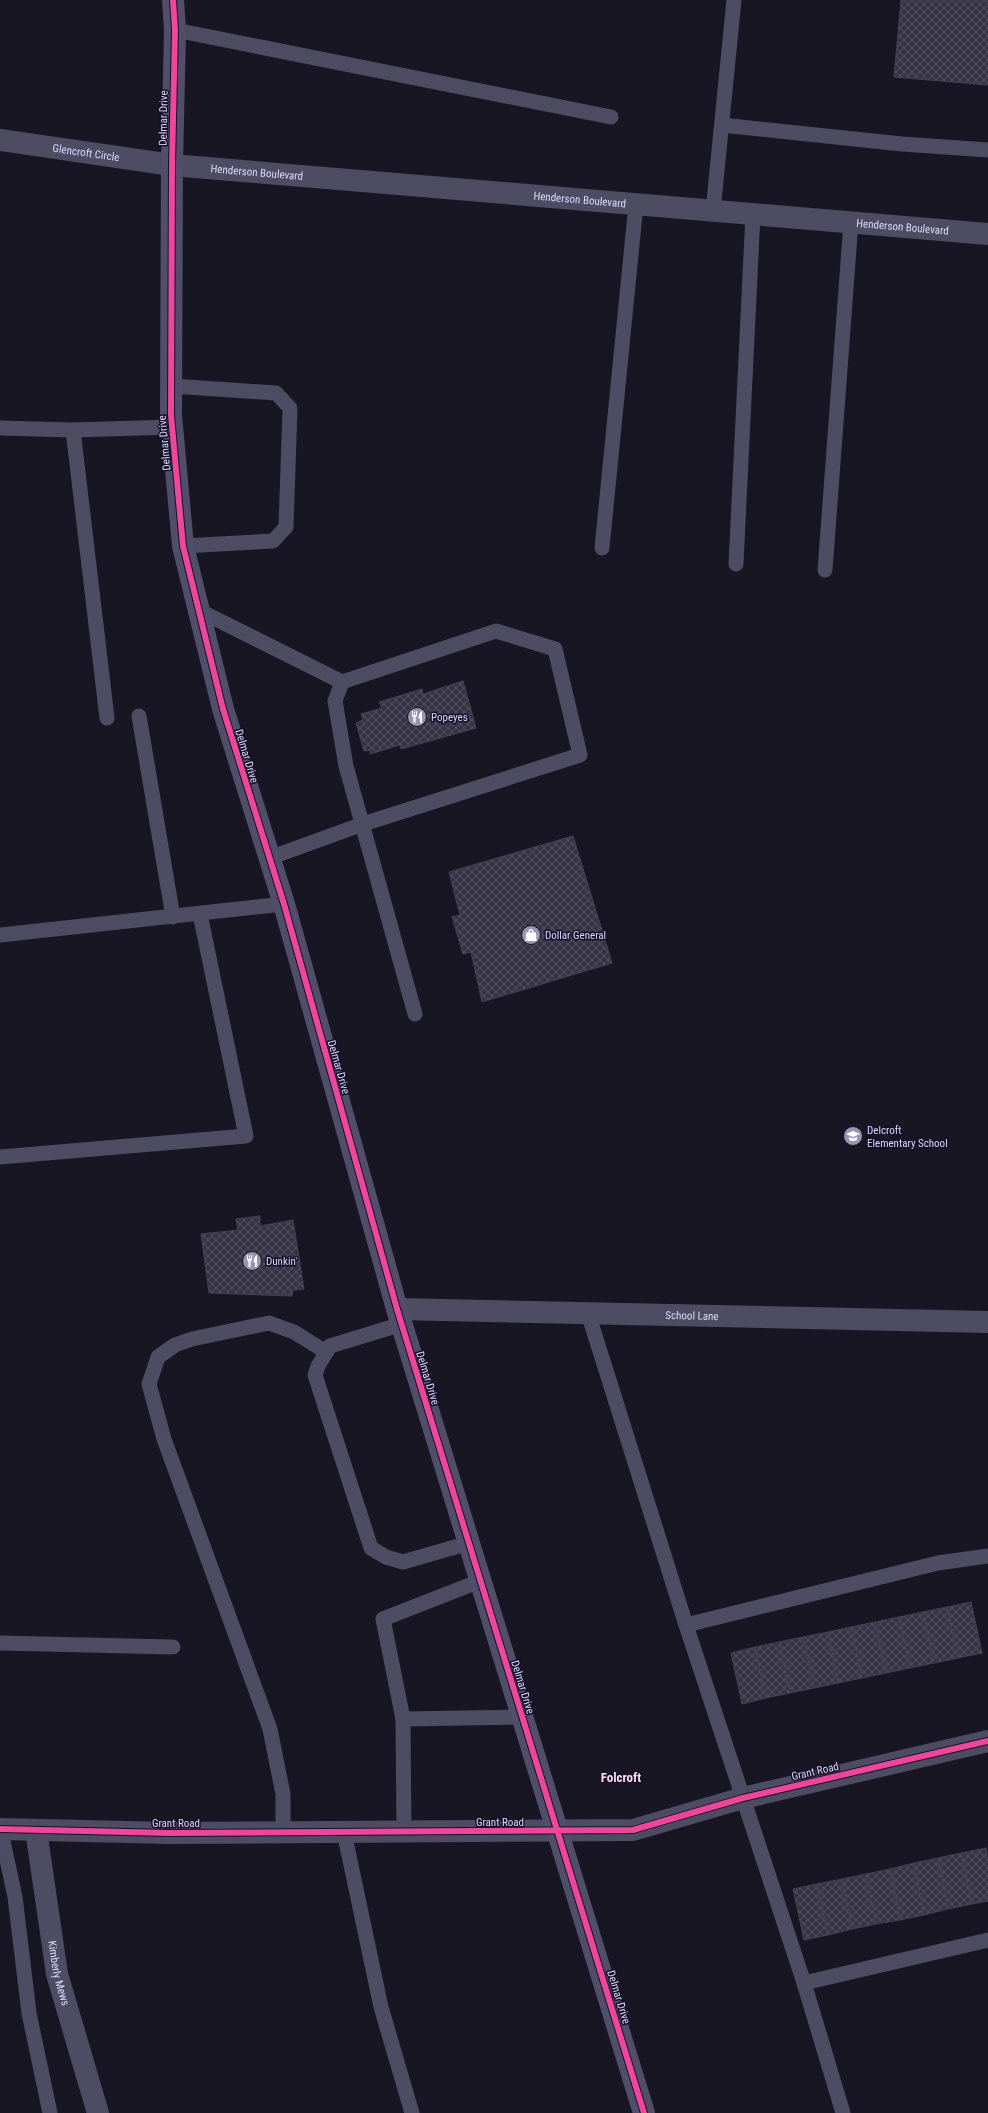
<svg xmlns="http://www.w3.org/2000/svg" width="988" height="2113" viewBox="0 0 988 2113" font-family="'Roboto Condensed',sans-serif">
  <defs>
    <pattern id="building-cross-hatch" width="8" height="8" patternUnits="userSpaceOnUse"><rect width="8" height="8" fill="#373445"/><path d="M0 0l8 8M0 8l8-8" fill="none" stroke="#545161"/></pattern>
  </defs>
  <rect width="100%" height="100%" fill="#181623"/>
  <!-- building -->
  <g fill="url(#building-cross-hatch)" stroke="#454156">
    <path d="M901,0h87v85l-94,-8z"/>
    <path d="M463,681l13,47 -75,21 -1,-4 -30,9v-4l-6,1 -8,-28 7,-3 -2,-6 21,-6 -3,-6 43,-13 1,5z"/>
    <path d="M573,836l39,127 -130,39 -11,-50 -8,2 -11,-37 8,-2 -11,-43z"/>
    <path d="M260,1216v10l33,-6 11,69 -11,1 -1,6 -83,-3 -8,-59 37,-4 -2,-11z"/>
    <path d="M971,1602l11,51 -24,5 -11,-51z"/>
    <path d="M947,1607l11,51 -24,5 -11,-51z"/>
    <path d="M923,1612l11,51 -24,5 -11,-51z"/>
    <path d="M899,1617l11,51 -24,5 -11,-51z"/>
    <path d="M875,1622l11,51 -24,5 -11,-51z"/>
    <path d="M851,1627l11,51 -24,5 -10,-51z"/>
    <path d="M828,1632l10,51 -24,5 -11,-51z"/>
    <path d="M803,1637l11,51 -24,5 -11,-51z"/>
    <path d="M779,1642l11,51 -24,5 -11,-51z"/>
    <path d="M755,1647l11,51 -24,6 -11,-51z"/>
    <path d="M986,1848l2,12v41l-16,3 -11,-51z"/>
    <path d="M961,1853l11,51 -24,5 -10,-51z"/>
    <path d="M938,1858l10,51 -24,6 -10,-52z"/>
    <path d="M914,1863l10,52 -24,5 -10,-51z"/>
    <path d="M890,1869l10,51 -24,4 -10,-50z"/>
    <path d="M866,1874l10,50 -24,5 -10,-50z"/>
    <path d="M842,1879l10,50 -24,6 -11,-51z"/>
    <path d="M817,1884l11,51 -24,5 -11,-51z"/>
  </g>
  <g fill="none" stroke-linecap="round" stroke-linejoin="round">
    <!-- lane -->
    <g stroke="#4d4c63" stroke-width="15">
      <path d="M175,30l436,87"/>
      <path d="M722,125l180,19 86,6"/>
      <path d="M713,211l21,-211"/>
      <path d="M172,386l104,7 14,15 -4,119 -13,14 -90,5"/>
      <path d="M0,428l73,2 99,-3"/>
      <path d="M73,430l34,288"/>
      <path d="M602,548l34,-344"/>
      <path d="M736,564l17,-350"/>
      <path d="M825,570l26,-348"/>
      <path d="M198,610l144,72"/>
      <path d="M139,716l34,201"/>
      <path d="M269,858l94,-34 217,-69 -25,-106 -59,-18 -154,51 -7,19 11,65 69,248"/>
      <path d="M0,935l284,-31"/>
      <path d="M0,1157l246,-21 -46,-222"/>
      <path d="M588,1313l98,312 118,358 39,130"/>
      <path d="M402,1324l-72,22 -12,20 -3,9 56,173 15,9 17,5 66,-19"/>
      <path d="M686,1625l252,-62 50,-7"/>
      <path d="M0,1643l173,4"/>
      <path d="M403,1719l119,-2"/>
      <path d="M0,1827l15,70 14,116 21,100"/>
      <path d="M344,1832l37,175 31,106"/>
      <path d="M404,1832l-1,-113 -20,-100 97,-38"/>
      <path d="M283,1833v-39l-13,-65 -106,-290 -15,-55 9,-27 17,-12 17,-6 77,-16 25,9 32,20"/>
      <path d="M804,1983l184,-43"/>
    </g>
    <!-- street -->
    <g stroke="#4d4c63" stroke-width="22">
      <path id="s1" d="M0,140l172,25 816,69"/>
      <path id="s2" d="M397,1309l591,13"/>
      <path d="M0,1829l169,4 464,-3 110,-32 245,-57"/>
      <path id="s3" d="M36,1830l21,144 41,139"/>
    </g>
    <!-- secondary -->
    <path stroke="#504e69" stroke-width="22" d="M173,0l2,30 -3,135 -1,250 12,131 40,163 61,195 113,405 247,804"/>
    <!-- cycleway casing -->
    <g stroke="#151128" stroke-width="8">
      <g id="cycleway">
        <path d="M173,0l2,30 -3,135 -1,250 12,131 40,163 61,195 113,405 247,804"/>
        <path d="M0,1829l169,4 464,-3 110,-32 245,-57"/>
      </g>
    </g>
    <!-- cycleway -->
    <use href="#cycleway" stroke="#ed469a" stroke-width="6"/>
  </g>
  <!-- icons -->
  <defs>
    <g id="restaurant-disc" transform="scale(1)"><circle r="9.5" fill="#9894b1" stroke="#151128"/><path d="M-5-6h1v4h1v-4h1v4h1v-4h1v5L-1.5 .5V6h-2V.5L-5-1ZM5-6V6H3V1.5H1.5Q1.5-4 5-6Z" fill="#fff"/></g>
    <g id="shop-disc" transform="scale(1)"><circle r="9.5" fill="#9894b1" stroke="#151128"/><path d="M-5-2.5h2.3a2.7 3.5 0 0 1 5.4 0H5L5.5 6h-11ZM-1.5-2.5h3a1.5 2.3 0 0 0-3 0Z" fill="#fff"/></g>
    <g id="school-disc" transform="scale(1)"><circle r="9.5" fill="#9894b1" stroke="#151128"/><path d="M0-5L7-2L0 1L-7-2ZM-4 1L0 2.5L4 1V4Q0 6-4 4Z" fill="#fff"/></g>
  </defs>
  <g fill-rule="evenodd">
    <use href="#restaurant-disc" x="417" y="717"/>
    <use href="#shop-disc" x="531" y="935"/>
    <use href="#school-disc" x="853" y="1136"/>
    <use href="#restaurant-disc" x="252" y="1261"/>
  </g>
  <g text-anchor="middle" stroke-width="3" stroke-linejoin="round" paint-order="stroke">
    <!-- street labels -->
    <g font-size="11" fill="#ddd8fe" stroke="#151128">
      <text transform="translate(163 118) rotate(-89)" y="4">Delmar Drive</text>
      <text dy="4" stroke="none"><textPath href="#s1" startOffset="87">Glencroft Circle</textPath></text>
      <text dy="4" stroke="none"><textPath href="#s1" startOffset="259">Henderson Boulevard</textPath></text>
      <text dy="4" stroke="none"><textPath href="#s1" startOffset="583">Henderson Boulevard</textPath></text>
      <text dy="4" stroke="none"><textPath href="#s1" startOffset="907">Henderson Boulevard</textPath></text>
      <text transform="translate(164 443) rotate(-95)" y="4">Delmar Drive</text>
      <text transform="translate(247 756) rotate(73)" y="4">Delmar Drive</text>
      <text transform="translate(339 1067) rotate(74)" y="4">Delmar Drive</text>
      <text dy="4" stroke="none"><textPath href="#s2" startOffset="295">School Lane</textPath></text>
      <text transform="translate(428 1378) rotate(73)" y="4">Delmar Drive</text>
      <text transform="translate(523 1687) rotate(73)" y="4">Delmar Drive</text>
      <text transform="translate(815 1771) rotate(-13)" y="4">Grant Road</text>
      <text x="500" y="1826">Grant Road</text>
      <text x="176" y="1827">Grant Road</text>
      <text dy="4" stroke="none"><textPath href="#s3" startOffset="145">Kimberly Mews</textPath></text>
      <text transform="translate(619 1997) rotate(73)" y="4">Delmar Drive</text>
    </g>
    <!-- poi labels -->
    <g font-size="11" fill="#ddd8fe" stroke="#151128" text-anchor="start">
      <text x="431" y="721">Popeyes</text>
      <text x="545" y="939">Dollar General</text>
      <text x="867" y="1134">Delcroft<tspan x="867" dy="13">Elementary School</tspan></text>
      <text x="266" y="1265">Dunkin'</text>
    </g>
    <!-- quarter labels -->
    <g font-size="13" font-weight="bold" fill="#fedaf0" stroke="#151128">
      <text x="621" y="1782">Folcroft</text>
    </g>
  </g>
</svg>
